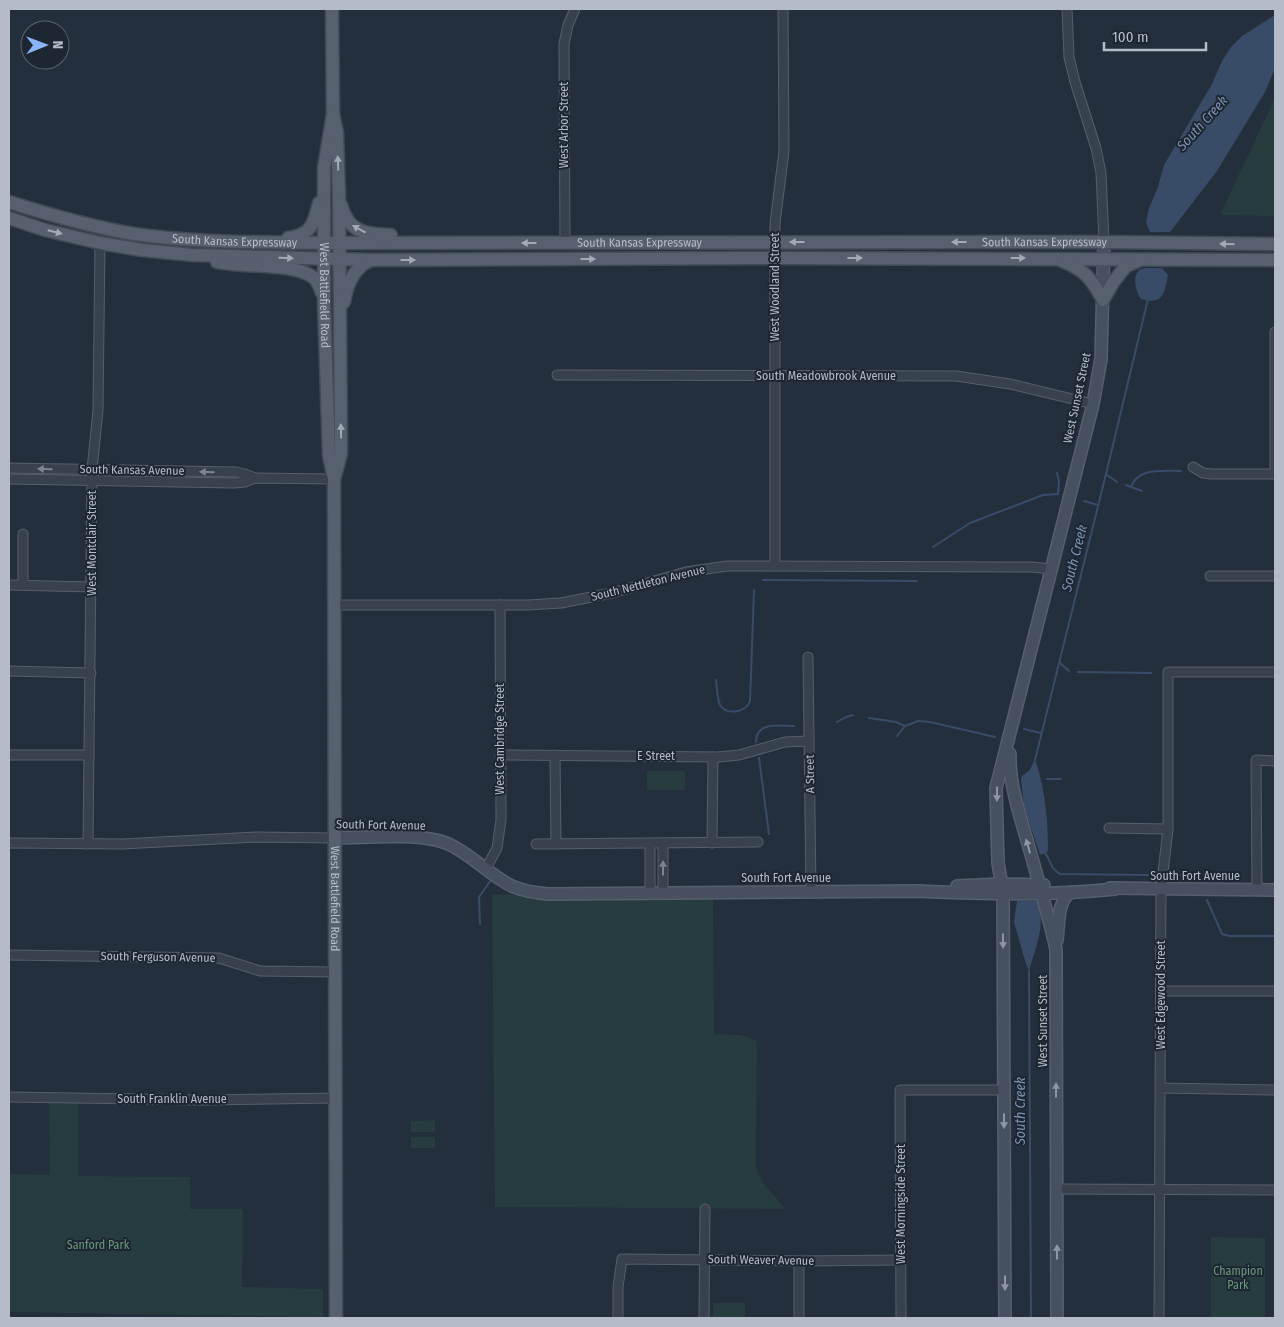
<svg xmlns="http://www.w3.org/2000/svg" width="1284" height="1327" viewBox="0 0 1284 1327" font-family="'Fira Sans Condensed',sans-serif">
  <rect width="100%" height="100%" fill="#242f3e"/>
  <!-- green -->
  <g fill="#263c3f">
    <path d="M1275,98v118l-55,-1z"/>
    <rect x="647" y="771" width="38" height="19"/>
    <path d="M521,894l192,2 1,138 27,1 16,6 -1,126 8,17 22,25 -291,-2 -3,-312z"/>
    <path d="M49,1101h29v75l112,1v32h53l-1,78 81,2v28l-314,-5v-138l41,1z"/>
    <path d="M435,1120v12h-24v-11z"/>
    <rect x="411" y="1137" width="24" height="11"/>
    <path d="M1211,1237l54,1v80h-54z"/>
    <rect x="713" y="1303" width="32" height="15"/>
  </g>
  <!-- water -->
  <g fill="#394c67">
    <path d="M1275,15v53l-10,24 -48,79 -47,61h-20l-4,-10 3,-14 9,-21 6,-22 48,-81 10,-23 9,-14 11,-11z"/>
    <path d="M1162,268l6,7c-3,17 -5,31 -27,24 -5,-6 -10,-25 0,-30 6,-2 15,0 21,-1z"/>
    <path d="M1035,759c10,30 13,59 13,91l-1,2 -7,3 -16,-49 -3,-27 1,-3 8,-6z"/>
    <path d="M1017,901h20c10,22 -2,48 -8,70l-3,-7 -12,-42z"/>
  </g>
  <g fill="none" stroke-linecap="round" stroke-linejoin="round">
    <!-- stream -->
    <g stroke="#394c67" stroke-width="2">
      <path d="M1107,475l10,7"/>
      <path d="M1126,485l16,6"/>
      <path d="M1131,487c7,-20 33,-16 50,-16"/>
      <path d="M1084,501l14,4"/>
      <path d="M933,547l37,-24 73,-28 15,-1 1,-13 -2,-8"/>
      <path d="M763,580l154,1"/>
      <path d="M1060,663l9,8"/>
      <path d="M1078,672l73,1"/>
      <path d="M716,680c1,8 1,18 4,25 7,11 27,7 30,-4l4,-111"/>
      <path d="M869,718l27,4 9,4 13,-5 12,1 65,15"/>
      <path d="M837,722l9,-5 7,-2"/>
      <path d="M1024,729l17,4"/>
      <path d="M897,736l8,-10"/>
      <path d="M756,742c0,-21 24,-16 38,-16"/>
      <path d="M759,758l10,76"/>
      <path d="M1035,760l71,-286 42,-175"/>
      <path d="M1047,779h14"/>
      <path d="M1045,853c6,7 5,16 15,21l88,1"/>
      <path d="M1173,875h16l9,3"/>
      <path d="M1207,900l15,34 8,2h45"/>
      <path d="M480,924l-1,-27 12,-17"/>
      <path d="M1029,971l2,347"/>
    </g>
    <!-- street casing -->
    <g stroke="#565f6c" stroke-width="11">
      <g id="street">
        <path d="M1067,9l2,48 6,25 21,66 5,25 3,69"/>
        <path d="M565,243l-1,-199 4,-19 7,-16"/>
        <path d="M1275,332v142"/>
        <path d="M557,375l399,1 54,8 83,20"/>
        <path d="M1193,467l10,6 8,1h64"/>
        <path d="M9,468l227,4 9,2 10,4"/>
        <path d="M9,479l225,4 11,-1 10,-4 79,1"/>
        <path d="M775,566v-343l9,-72 -1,-142"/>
        <path d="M1210,576h65"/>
        <path d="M9,585l83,2"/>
        <path d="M23,585v-51"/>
        <path d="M335,605h194l32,-2 51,-10 74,-21 41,-6 305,1 19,2"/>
        <path d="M808,657l3,235"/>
        <path d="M9,671l82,2"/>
        <path d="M9,755h80"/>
        <path d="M500,755l218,2 21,-2 46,-13 24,-1"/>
        <path d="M555,755l1,89"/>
        <path d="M1109,828l59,1"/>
        <path d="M9,843l113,1 135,-7 77,1"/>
        <path d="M712,843l1,-86"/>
        <path d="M88,844l4,-374 6,-60 2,-167"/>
        <path d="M536,844l222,-2"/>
        <path d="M486,869l11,-21 4,-28 -1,-215"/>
        <path d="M1257,890l-1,-130 19,1"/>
        <path d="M650,893v-50"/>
        <path d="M663,893v-50"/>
        <path d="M9,955l210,3 41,13 76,1"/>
        <path d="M1161,991h114"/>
        <path d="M1160,1088l115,2"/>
        <path d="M9,1097l193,3 134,-2"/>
        <path d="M1057,1189l218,1"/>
        <path d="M799,1261v57"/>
        <path d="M618,1318v-31l4,-28 177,2 102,-1"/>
        <path d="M704,1318l1,-109"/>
        <path d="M901,1318l-1,-228h104"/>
        <path d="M1159,1318l2,-428 7,-61v-157h107"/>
      </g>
    </g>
    <!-- secondary casing -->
    <g stroke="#565f6c" stroke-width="14">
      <g id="secondary">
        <path d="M1010,754c-1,31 10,61 18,90 10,35 20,70 28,105l1,369"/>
        <path d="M334,838c33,0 82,-6 112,5 25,10 43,33 68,44 11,4 22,6 34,7l370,-3c65,3 132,5 197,-2"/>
        <path d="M957,886l45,-2 42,1"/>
        <path d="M1110,888l165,2"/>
        <path d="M1057,940c2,-15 0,-41 15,-48"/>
        <path d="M1005,1318l-2,-426 -5,-29 -2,-75 97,-384 8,-45 3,-117"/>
      </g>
    </g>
    <!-- primary casing -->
    <g stroke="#414a57" stroke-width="15">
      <g id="primary">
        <path d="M332,9l1,105 4,19 2,62 2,258 -6,23"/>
        <path id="s1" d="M333,114l-9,54v134l5,153 5,24 2,839"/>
        <path id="s2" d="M9,202c41,13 83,25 125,32 63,9 127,8 190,9l780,-1 171,2"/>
        <path d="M341,205c8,28 24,29 50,30"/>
        <path d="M9,218l36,12 55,13 42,7 51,5 180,5 402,-2 500,2"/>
        <path d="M288,238c23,-3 26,-14 31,-35"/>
        <path d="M1062,261c23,9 29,17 41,39l11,-19 12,-15 14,-6"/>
        <path d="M217,262c26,6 74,0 96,15 5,4 7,10 9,16"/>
        <path d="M344,302c3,-18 10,-35 27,-42"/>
      </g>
    </g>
    <!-- street -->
    <use href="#street" stroke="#38414e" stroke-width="9"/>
    <!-- secondary -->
    <use href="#secondary" stroke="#465061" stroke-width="11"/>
    <!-- primary -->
    <use href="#primary" stroke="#56606e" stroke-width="12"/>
  </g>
  <!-- one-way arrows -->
  <defs><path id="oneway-solid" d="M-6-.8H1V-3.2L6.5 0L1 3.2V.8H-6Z" transform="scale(1.25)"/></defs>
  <g fill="#a1aab7">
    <use href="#oneway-solid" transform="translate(338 163) rotate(-92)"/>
    <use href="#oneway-solid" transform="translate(359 229) rotate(-151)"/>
    <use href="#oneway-solid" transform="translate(55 232) rotate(14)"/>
    <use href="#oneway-solid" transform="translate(797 242) rotate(-180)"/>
    <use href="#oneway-solid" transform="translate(959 242) rotate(-180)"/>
    <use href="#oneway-solid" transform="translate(529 243) rotate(180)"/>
    <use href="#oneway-solid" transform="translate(1227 244) rotate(-179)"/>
    <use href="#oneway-solid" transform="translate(286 258) rotate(2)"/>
    <use href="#oneway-solid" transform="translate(855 258)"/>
    <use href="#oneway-solid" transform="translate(1018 258)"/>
    <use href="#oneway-solid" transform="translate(588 259)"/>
    <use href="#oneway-solid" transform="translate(408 260)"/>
    <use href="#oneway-solid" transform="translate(341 431) rotate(-91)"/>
  </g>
  <g fill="#7c8592">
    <use href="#oneway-solid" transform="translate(45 469) rotate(-179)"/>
    <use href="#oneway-solid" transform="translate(207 472) rotate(-179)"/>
    <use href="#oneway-solid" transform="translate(663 868) rotate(-90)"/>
  </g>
  <g fill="#8e96a5">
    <use href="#oneway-solid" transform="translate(997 794) rotate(91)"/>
    <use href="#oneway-solid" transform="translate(1028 846) rotate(-106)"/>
    <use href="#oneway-solid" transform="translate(1003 941) rotate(89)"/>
    <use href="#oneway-solid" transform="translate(1056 1090) rotate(-90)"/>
    <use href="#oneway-solid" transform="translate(1004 1121) rotate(90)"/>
    <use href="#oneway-solid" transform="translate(1057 1252) rotate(-90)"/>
    <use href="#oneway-solid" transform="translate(1005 1283) rotate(90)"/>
  </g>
  <g text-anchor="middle" stroke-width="4" stroke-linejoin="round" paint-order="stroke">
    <!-- street labels -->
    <g font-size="12" fill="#b4bcc9" stroke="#1d2633">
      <text transform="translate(564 125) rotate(-90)" y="4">West Arbor Street</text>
      <text dy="4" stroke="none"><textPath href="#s2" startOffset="230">South Kansas Expressway</textPath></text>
      <text dy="4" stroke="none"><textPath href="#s2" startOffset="1040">South Kansas Expressway</textPath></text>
      <text dy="4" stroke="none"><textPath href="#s2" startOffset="635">South Kansas Expressway</textPath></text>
      <text transform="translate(775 287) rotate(-90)" y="4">West Woodland Street</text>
      <text dy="4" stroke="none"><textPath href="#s1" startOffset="182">West Battlefield Road</textPath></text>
      <text x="826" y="380">South Meadowbrook Avenue</text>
      <text transform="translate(1077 398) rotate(-78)" y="4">West Sunset Street</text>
      <text transform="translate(132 470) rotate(1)" y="4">South Kansas Avenue</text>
      <text transform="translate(92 543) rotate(-90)" y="4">West Montclair Street</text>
      <text transform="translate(648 583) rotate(-14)" y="4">South Nettleton Avenue</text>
      <text transform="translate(500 739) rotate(-90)" y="4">West Cambridge Street</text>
      <text x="656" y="760">E Street</text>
      <text transform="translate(810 774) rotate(-91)" y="4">A Street</text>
      <text transform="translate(381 825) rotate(1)" y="4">South Fort Avenue</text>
      <text x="1195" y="880">South Fort Avenue</text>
      <text x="786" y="882">South Fort Avenue</text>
      <text dy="4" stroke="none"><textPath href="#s1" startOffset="786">West Battlefield Road</textPath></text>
      <text transform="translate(158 957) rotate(1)" y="4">South Ferguson Avenue</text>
      <text transform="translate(1161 995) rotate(-90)" y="4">West Edgewood Street</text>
      <text transform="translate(1043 1021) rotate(-90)" y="4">West Sunset Street</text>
      <text x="172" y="1103">South Franklin Avenue</text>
      <text transform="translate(901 1204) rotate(-90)" y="4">West Morningside Street</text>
      <text transform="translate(761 1260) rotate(1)" y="4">South Weaver Avenue</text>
    </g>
    <!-- park labels -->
    <g font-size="12" fill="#6b9a76" stroke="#1d2633">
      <text x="98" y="1249">Sanford Park</text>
      <text x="1238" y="1275">Champion<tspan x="1238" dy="14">Park</tspan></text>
    </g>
    <!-- water labels -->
    <g font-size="14" font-style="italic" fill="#7c92b1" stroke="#1d2633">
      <text transform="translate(1202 123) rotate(-48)" y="5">South Creek</text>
      <text transform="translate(1074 558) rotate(-76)" y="5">South Creek</text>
      <text transform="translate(1020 1111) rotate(-90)" y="5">South Creek</text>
    </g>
  </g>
  <!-- border -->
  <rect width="1284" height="1327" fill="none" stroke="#b4bcc9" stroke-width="20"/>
  <!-- north arrow -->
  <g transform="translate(45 45) rotate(89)"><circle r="24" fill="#1d2633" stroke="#59626f"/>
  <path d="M0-4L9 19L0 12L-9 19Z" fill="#8ab4f8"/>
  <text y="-8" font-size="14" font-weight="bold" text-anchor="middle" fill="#b4bcc9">N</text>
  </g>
  <!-- scale -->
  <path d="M1104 42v8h102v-8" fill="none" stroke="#b4bcc9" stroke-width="2.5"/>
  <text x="1112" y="42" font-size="15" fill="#b4bcc9" stroke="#1d2633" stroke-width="4" paint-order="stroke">100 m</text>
</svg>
